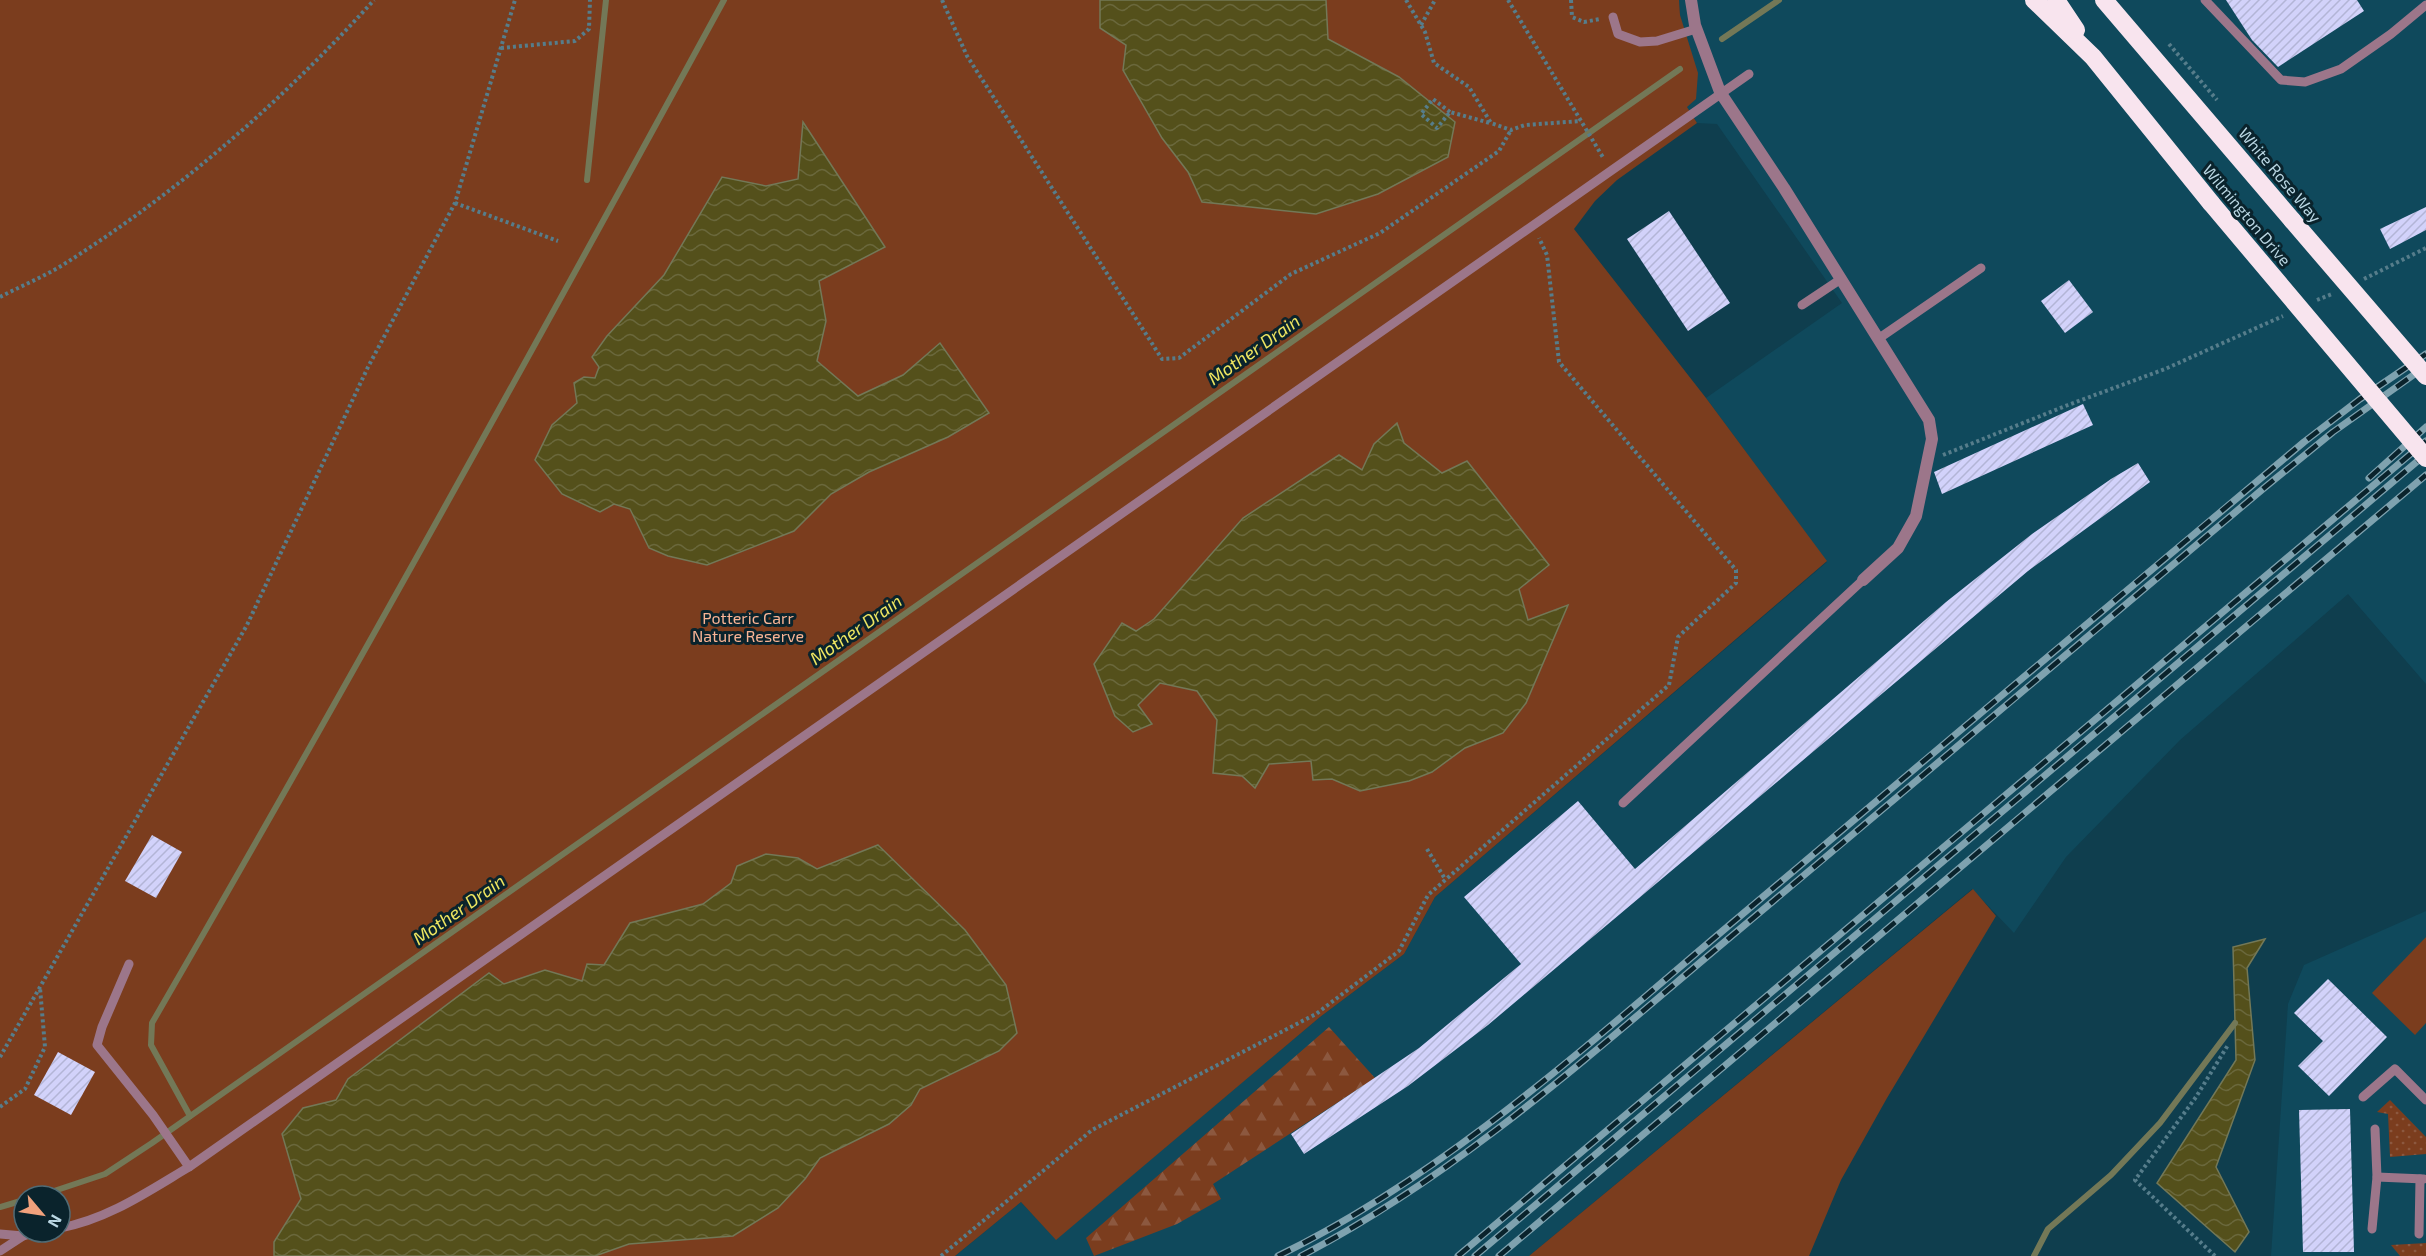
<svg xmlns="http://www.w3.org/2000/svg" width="2426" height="1256" viewBox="0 0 2426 1256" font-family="'Exo 2',sans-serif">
  <defs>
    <pattern id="grass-dots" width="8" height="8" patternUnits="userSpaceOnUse" patternTransform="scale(1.5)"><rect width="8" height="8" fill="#7b3d1e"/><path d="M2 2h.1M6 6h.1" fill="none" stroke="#8c583f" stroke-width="1.8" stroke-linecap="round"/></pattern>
    <pattern id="forest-firs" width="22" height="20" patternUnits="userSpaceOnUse" patternTransform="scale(1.5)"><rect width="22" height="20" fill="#7b3d1e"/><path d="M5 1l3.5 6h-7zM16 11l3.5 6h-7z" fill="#8c583f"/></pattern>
    <pattern id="water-waves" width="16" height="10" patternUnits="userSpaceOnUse" patternTransform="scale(1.5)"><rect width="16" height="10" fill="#54501b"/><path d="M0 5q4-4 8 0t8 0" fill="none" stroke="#6a683c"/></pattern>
    <pattern id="building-hatch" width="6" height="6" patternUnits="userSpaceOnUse" patternTransform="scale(1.5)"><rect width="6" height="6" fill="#d2d2fa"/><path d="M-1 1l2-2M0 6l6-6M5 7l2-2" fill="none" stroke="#b3b5d6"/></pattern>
  </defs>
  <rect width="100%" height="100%" fill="#0f3e4e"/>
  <!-- built -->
  <g fill="#0f495c">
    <path d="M1679,0h747v684l-78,-90 -168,146 -114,117 -52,76 -42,-44 -443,367h-574l66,-54 35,37 264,-222 84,-63 31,-57 392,-335 -121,-164 136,-95 -125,-179 -20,-1 -7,-10 -4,-7z"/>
    <path d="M2426,911v345h-155l17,-252 16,-39z"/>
  </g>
  <!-- grass -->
  <g fill="url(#grass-dots)">
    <path d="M2390,1100l36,37v17l-36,3 -2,-43 -11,-2z"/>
    <path d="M2426,1243v13h-26l-9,-11z"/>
  </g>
  <!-- forest -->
  <path fill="url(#forest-firs)" d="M1329,1027l46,51 -162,106 8,15 -44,25 -83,32 -8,-18z"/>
  <!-- park -->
  <g fill="#7b3d1e" fill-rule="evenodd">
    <path d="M0,0h1679l1,15 18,58 -2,26 -9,8 10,16 -80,57 -22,21 -21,28 132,169 121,163 -392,336 -31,57 -84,63 -264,223 -35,-38 -66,54h-955zM24,1196h36v36h-36z"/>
    <path d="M1973,889l23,27 -109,182 -46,82 -32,76h-280z"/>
    <path d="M2426,937v86l-11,12 -43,-42z"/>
  </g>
  <!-- water -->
  <g fill="url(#water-waves)" stroke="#737857" stroke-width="1.5">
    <path d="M1100,0h226l2,39 71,38 56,45 -7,35 -70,37 -62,20 -114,-12 -14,-30 -26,-34 -39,-68 3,-25 -26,-17z"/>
    <path d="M803,122l82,125 -66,34 7,40 -9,40 41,35 45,-21 37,-32 49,70 -41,24 -79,35 -38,22 -37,37 -87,34 -39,-9 -19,-8 -19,-39 -16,-5 -14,8 -38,-18 -27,-34 17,-35 25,-22 -3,-20 10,-6 11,1 4,-11 -7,-10 15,-21 57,-61 58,-98 44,9 32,-7z"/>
    <path d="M1397,423l7,20 38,30 25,-12 82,104 -30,24 9,31 40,-15 -42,98 -23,30 -38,15 -33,24 -23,9 -49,10 -28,-12 -19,1 -2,-19 -42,3 -14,24 -13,-12 -29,-3 4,-53 -20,-29 -37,-8 -22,22 14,19 -19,8 -18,-16 -21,-52 28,-41 14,8 18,-12 89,-101 96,-63 23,15 12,-26z"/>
    <path d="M878,845l87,85 41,55 11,48 -18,18 -79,38 -9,16 -22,19 -69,34 -15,21 -27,29 -45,28 -104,8 -34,12h-321v-14l27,-43 -19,-65 21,-26 33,-8 12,-21 141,-106 15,11 41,-14 37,11 5,-17 17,1 26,-42 73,-19 28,-21 6,-17 29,-12 32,4 19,11z"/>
    <path d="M2265,939l-18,29 8,92 -39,107 33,65 -14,20 -78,-69 79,-123 -3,-113z"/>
  </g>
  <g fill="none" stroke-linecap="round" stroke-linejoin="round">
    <!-- stream -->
    <g stroke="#737857" stroke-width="6">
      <path d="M1722,39l57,-39"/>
      <path d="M587,180l19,-180"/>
      <path d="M190,1116l-39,-71 1,-22c196,-338 385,-680 572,-1023"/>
      <path d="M39,1196l66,-22 47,-31 1528,-1074"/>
      <path d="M0,1207l24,-7"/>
      <path d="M2034,1256l14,-27 63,-54 49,-52 75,-100"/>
    </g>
  </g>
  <!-- building -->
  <g fill="url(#building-hatch)">
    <path d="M2226,0h131l7,11 -86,56 -26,-27z"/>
    <path d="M2426,207v23l-36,19 -10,-20z"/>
    <path d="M1669,211l61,92 -42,28 -61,-92z"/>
    <path d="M2069,280l24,32 -28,21 -24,-32z"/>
    <path d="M2083,404l10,21 -151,69 -8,-22z"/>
    <path d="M2138,463l12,19 -122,89 -540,454 -80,61 -104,68 -13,-20 128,-86 102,-84 -57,-67 114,-96 57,68 311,-267 86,-68 79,-55z"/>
    <path d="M152,835l30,17 -26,46 -31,-17z"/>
    <path d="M2328,979l59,58 -58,59 -31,-30 25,-25 -29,-28z"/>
    <path d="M58,1052l37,20 -24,43 -37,-20z"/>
    <path d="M2350,1109l4,143h-51l-4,-142z"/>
  </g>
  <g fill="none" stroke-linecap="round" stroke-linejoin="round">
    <!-- path -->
    <g stroke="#567d8b" stroke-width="4" stroke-dasharray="3 3" stroke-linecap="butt">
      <path d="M942,0l25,56 195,303 17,-1 112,-84 89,-41 119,-82 12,-21"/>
      <path d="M1406,0l19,32 9,31 35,24 22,36 20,7 14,-5 56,-4"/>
      <path d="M1508,0l96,159"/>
      <path d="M1571,0l1,17 12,5 16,-3"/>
      <path d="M1421,25l14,-25"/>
      <path d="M2169,44l48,56"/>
      <path d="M501,48l74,-7 14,-12 1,-29"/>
      <path d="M1450,112l-17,-13 -12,15 16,14 13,-16 40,11"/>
      <path d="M455,203l103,38"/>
      <path d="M2364,279l62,-31"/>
      <path d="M0,297c23,-12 48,-22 69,-36 113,-72 215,-162 305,-261"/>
      <path d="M2317,300l15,-6"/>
      <path d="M1943,455l125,-50 97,-36 118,-53"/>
      <path d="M1427,849l18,30"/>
      <path d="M0,1057l247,-432 121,-258 87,-164 60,-203"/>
      <path d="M0,1107l25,-18 20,-42 -5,-59"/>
      <path d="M941,1256l151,-126 224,-116 83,-63 29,-56 241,-210 9,-48 58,-54v-13l-177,-208 -12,-107 -8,-17"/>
      <path d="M2215,1256l-80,-76 61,-83 32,-52"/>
    </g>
    <!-- lane -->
    <g stroke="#9c768a" stroke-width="9">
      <path d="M2205,0l76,80 24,2 36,-13 50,-35 35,-29"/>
      <path d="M1613,17l5,17 22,8 17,-1 39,-12"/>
      <path d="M1802,305l39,-26"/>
      <path d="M1878,339l103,-71"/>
      <path d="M1623,803l240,-223"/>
      <path d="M129,964l-27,63 -5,18 56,70 36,52"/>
      <path d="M2363,1097l32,-28 31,31"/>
      <path d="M2377,1177l47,2"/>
      <path d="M60,1228c48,-9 87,-36 129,-61l1560,-1093"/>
      <path d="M2372,1229l5,-52 -2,-48"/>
      <path d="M0,1234l23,2"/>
      <path d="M2419,1234l1,-55"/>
      <path d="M0,1251l23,-15 15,-4"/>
    </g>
    <!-- street -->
    <path stroke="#9c768a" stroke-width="12" d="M1691,0l4,25 25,67 64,96 145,232 3,19 -16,77 -18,32 -35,32"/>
    <!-- highway -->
    <g stroke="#f8e4ee" stroke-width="18">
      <path d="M2034,0l59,57 118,146"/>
      <path d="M2056,0l20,30"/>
      <path d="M2104,0l188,220"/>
    </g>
    <!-- rail casing -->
    <g stroke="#7fa2af" stroke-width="7">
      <g id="rail">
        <path d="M2369,478l57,-51"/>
        <path d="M1278,1256c172,-84 316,-217 461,-339 188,-159 376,-317 565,-475l56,-43 66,-45"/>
        <path d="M1301,1256c158,-82 291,-203 427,-317 179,-150 358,-301 536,-451l69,-56 93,-66"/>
        <path d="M1458,1256l968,-815"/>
        <path d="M1475,1256l951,-802"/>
        <path d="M1499,1256l927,-781"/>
      </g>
    </g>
    <!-- rail -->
    <use href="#rail" stroke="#0a232c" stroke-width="4.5" stroke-dasharray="14" stroke-linecap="butt"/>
    <!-- highway-bridge -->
    <g stroke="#f8e4ee" stroke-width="18">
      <path d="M2211,203l215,255"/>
      <path d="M2292,220l134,156"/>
    </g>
  </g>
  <g text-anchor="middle" stroke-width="6" stroke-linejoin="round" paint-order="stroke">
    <!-- street labels -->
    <g font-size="16" fill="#bad7e3" stroke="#0a232c">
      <text transform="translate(2280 175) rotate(50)" y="6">White Rose Way</text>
      <text transform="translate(2247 215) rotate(50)" y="6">Wilmington Drive</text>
    </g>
    <!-- park labels -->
    <g font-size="16" fill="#f9b495" stroke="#0a232c">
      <text x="748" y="624">Potteric Carr<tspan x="748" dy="18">Nature Reserve</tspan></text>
    </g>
    <!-- water labels -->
    <g font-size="18" font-style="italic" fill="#eee561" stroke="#0a232c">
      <text transform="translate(1254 350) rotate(-35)" y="6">Mother Drain</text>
      <text transform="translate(856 630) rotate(-35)" y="6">Mother Drain</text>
      <text transform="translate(459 910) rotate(-35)" y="6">Mother Drain</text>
    </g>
  </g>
  <!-- north arrow -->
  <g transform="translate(42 1214) rotate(119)"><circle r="28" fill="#0a232c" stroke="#506b75" stroke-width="1.5"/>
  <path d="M0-4.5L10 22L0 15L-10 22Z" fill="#f1a17c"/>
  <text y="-9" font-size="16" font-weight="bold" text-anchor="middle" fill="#bad7e3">N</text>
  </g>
</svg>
